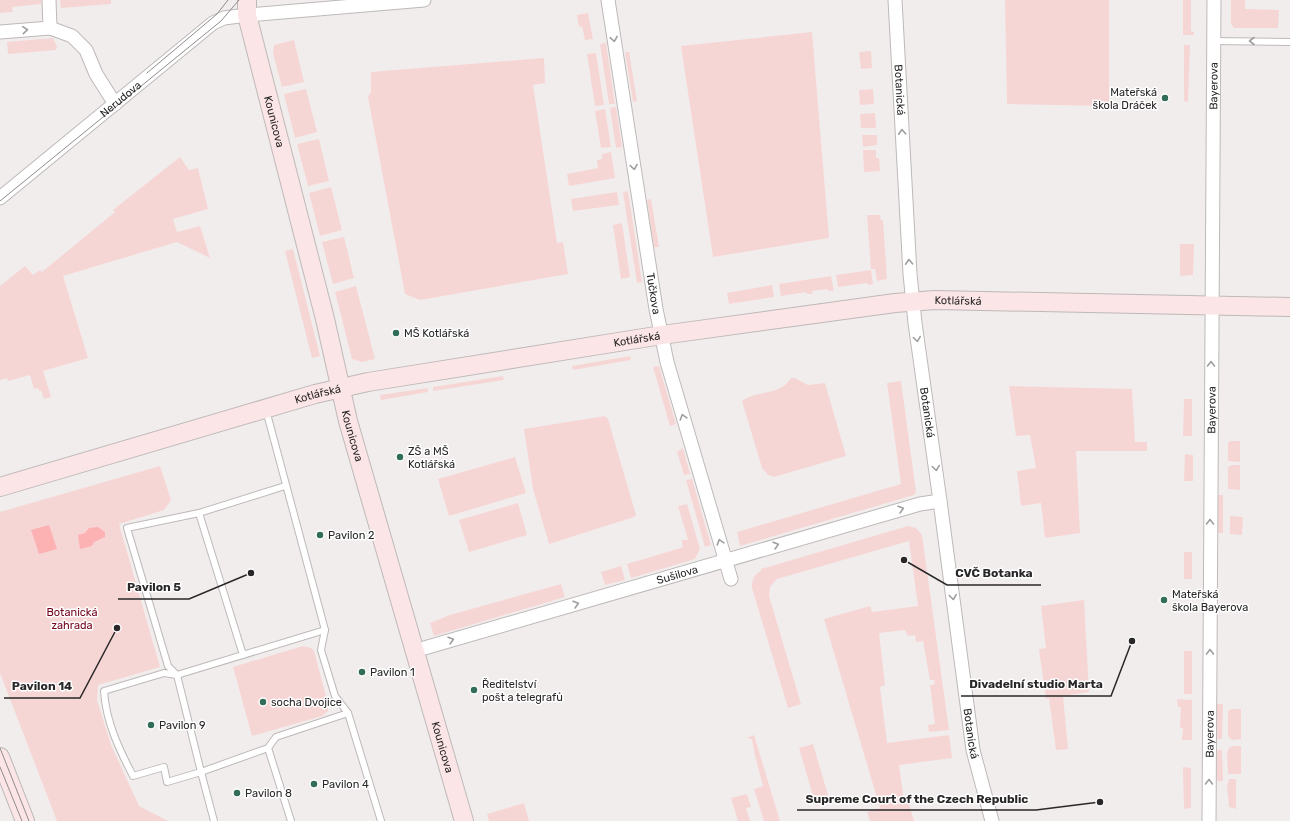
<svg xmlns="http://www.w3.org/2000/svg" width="1290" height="821" viewBox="0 0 1290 821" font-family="Rubik,sans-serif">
  <rect width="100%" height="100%" fill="#f2eded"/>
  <!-- green -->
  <g fill="#f6d6d5">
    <path d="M0,0h41v4l-29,3 1,5 -13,1z"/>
    <path d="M60,0h51v4l-50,4z"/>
    <path d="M1005,0h104v106l-102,-2z"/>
    <path d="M1183,0h8v31l3,1v3h-11z"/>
    <path d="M1231,0h14v9l34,1 -1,18h-44l-3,-4z"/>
    <path d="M588,13l5,26 -8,1 -3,-14 -3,1 -2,-12z"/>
    <path d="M812,32l17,206 -116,19 -32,-211z"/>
    <path d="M53,38l4,9 -1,3 -48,4 -1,-12z"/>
    <path d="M294,40l10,42 -22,5 -9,-34 1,-8z"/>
    <path d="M606,43l9,61h-6l-9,-60z"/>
    <path d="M1184,45h6l-2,57 -4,-1z"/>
    <path d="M871,51l1,17 -11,1 -2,-17z"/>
    <path d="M625,52h4l8,49 -4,1z"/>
    <path d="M596,53l8,52 -9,1 -8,-52z"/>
    <path d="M544,58l1,25 -12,2 24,158 6,-1 5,32 -148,26 -15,-6 -37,-197 3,-5v-20z"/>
    <path d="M306,89l11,43 -22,6 -11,-44z"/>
    <path d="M873,89l1,15 -14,1 -1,-15z"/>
    <path d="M616,107l6,40 -6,1 -6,-40z"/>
    <path d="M605,109l6,38 -10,1 -6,-37z"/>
    <path d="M875,113l1,15h-15l-1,-14z"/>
    <path d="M862,135h15v10l-14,2z"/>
    <path d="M319,139l10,42 -21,5 -11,-42z"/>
    <path d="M863,150h13v8h3l1,13 -16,1z"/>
    <path d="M611,152l4,26 -46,8 -2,-12 31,-6 -1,-8 5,-1v-5z"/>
    <path d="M180,157l9,13 9,-2 10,41 -35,10 4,13 23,-6 10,32 -33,-16 -114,34 25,82 -45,13 8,26 -7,2 -3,-9 -2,1 -1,-3 -4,1 -4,-14 -22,6 -1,-3 -7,2v-94l25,-20 8,9 7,-5 2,2 73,-60 -2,-2z"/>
    <path d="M331,187l11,43 -22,6 -11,-43z"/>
    <path d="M628,191l14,91 -5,1 -14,-91z"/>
    <path d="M617,192l2,13 -46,6 -2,-12z"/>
    <path d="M651,199l8,48h-5l-7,-47z"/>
    <path d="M867,215h13l1,5h2l4,59 -10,2 -2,-12h-4z"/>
    <path d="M622,223l8,54 -9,2 -8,-54z"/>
    <path d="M344,237l10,41 -21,6 -11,-42z"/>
    <path d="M1180,244h14l-1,31 -13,1z"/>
    <path d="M293,249l27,107 -8,2 -27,-107z"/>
    <path d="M871,270l2,14 -5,1 -1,-2 -29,4 -2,-12z"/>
    <path d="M831,276l3,15h-6l-1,-2 -15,2 1,3h-6l-1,-2 -25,4 -2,-12z"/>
    <path d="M772,285l2,12 -45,7 -2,-11z"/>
    <path d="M356,286l19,73 -13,3 -10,-3 -17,-67z"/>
    <path d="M630,356l1,4 -58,10 -1,-4z"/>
    <path d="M659,366l17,58 -6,2 -17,-59z"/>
    <path d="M503,376l1,4 -71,11v-4z"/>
    <path d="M791,378h4l13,7 17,-2 21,73 -72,21 -6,-2 -6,-7 -20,-67c15,-11 38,-5 49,-23z"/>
    <path d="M901,381l15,111 -2,3 -174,51 -3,-14 164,-48 -14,-101z"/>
    <path d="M1009,386l123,3 3,53h12v9h-71l4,82 -35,5 -4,-35 -20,3 -4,-35 19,-3 -6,-33 -14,1z"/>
    <path d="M428,388v4l-47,8 -1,-5z"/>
    <path d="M1184,399h8v37h-9z"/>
    <path d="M605,416l3,3 28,96 -2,2 -85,27 -16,-55 -9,-60z"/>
    <path d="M1230,441h10v21l-12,-1v-18z"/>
    <path d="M683,448l7,26 -6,1 -7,-23z"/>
    <path d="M1185,454l8,1v26h-9z"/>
    <path d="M515,457l11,36 -77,23 -11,-37z"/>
    <path d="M1232,465h8v25l-12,-1v-22z"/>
    <path d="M160,466l11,34 -7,10 -45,14 41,143 -62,18 -1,15 14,45 28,61 29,15h-111l-57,-148v-161z"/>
    <path d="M692,479l19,66 -6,2 -19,-67z"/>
    <rect x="1218" y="495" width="5" height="38"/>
    <path d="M518,503l9,32 -58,17 -10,-32z"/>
    <path d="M687,504l13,45 -5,10 -64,19 -4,-14 57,-17 -2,-1v-6h6l-10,-34z"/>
    <path d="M1230,516l13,1 -1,18 -12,-1z"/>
    <path d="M908,526l8,2 6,7 27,195 -20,2 -1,-7 7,-1 -5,-39 5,-1 -1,-4h-4l-7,-39 -7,1 -1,-7 -7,1 -3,-6 -26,3 6,52 -5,2 7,56 62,-8 3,23 -53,7 5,36 4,-1 6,21h-44l-3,-9 13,-4 -56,-189 46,-13 2,6 46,-6 -9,-65 -132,38 -7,8 -1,9 32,108 -13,4 -36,-120c0,-8 1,-13 9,-17v-2z"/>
    <rect x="1184" y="552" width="8" height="27"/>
    <path d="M621,566l4,14 -20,5 -4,-13z"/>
    <path d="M561,584l4,13 -131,39 -4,-13 20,-8z"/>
    <path d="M1084,600l5,92 -26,4 5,53 -12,1 -7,-52 -3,1 -7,-50 7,-1 -5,-42z"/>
    <path d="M303,646l8,2 3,3 14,53v7l-6,5 -70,20 -19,-69z"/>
    <rect x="1184" y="651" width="8" height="43"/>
    <path d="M1177,699l15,1v40h-10l1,-12h-3l1,-21h-3z"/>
    <path d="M1217,704h6l-1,35h-5z"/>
    <path d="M1232,709h9v30l-9,1 -4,-4v-25z"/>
    <path d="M754,735l26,86h-16l-10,-32 9,-3 -8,-30 -3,-17 -5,-1z"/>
    <path d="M813,744l17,58 -14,4 -17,-58z"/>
    <path d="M1233,746h8v28h-13l-1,-22 3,-5z"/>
    <path d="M1217,750h5l1,31h-6z"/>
    <path d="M1183,767l8,1v40l-7,1z"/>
    <path d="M1229,779h7v30l-7,-2 -2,-22z"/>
    <path d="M747,794l4,13 -5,1 4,13h-12l-7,-23z"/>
    <path d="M524,803l5,18h-40l-2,-7z"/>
  </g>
  <!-- water -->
  <g fill="#fcb1b2">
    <path d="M49,525l8,24 -18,5 -8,-24z"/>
    <path d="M98,527l7,5v5l-11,5 -2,4 -12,3 -2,-14 7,-2 4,-5z"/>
  </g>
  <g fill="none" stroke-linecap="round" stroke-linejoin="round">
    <!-- lane casing -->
    <g stroke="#beb9b9" stroke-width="8">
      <g id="lane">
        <path d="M1214,41l76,1"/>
        <path d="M266,410l59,220 -4,20 14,46 13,17 33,108"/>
        <path d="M199,513l-72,15 41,138 9,9 -13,-2 -60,18c2,31 15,58 29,85l31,-9 3,15 34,-10 13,49"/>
        <path d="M325,630l-148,45 24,97 67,-24 8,-11 72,-24"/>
        <path d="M243,655l-44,-142 86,-27"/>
        <path d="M268,748l23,73"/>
      </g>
    </g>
    <!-- street casing -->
    <g stroke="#beb9b9" stroke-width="15">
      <g id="street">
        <path d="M49,0l1,28"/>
        <path id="s1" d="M608,0l48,309 11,53 64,217"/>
        <path id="s2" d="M895,0l15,274 5,49 25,178 33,249 19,71"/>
        <path d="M0,32l50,-4 22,8 14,14 10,24 19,30"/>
        <path id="s3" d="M0,198l213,-175 11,-5 23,-3 177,-15"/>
        <path id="s4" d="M414,651l506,-147 20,-3"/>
        <path id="s5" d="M1209,821l5,-821"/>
      </g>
    </g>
    <!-- secondary casing -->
    <g stroke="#beb9b9" stroke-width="20">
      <g id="secondary">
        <path id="s6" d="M247,0v15l78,304 23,102 116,400"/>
        <path id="s7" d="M0,487l315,-93 53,-12 294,-47 233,-32 40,-3 355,7"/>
        <path d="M0,757l25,64"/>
      </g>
    </g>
    <!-- lane -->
    <use href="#lane" stroke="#fff" stroke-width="6"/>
    <!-- street -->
    <use href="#street" stroke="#fff" stroke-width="13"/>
    <!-- secondary -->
    <use href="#secondary" stroke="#fce5e6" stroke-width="18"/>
    <!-- tram -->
    <g stroke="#8f8b8b" stroke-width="1">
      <path d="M147,73l70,-59 11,-14"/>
      <path d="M0,201l221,-180 18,-21"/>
      <path d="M0,748l29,73"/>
      <path d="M0,767l22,54"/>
    </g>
  </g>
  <!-- one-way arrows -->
  <defs><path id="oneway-chevron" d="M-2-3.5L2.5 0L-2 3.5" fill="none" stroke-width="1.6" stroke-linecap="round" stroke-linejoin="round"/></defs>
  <g stroke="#9f9e9e">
    <use href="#oneway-chevron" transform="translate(25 30) rotate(-5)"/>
    <use href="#oneway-chevron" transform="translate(614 39) rotate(81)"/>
    <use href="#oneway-chevron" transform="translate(1252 41) rotate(-180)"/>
    <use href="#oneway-chevron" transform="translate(902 132) rotate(-93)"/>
    <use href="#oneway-chevron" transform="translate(634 167) rotate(81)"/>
    <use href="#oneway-chevron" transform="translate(909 262) rotate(-93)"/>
    <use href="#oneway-chevron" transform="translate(917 339) rotate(82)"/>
    <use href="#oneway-chevron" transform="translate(1211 364) rotate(-90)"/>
    <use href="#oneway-chevron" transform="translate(683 417) rotate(-107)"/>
    <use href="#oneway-chevron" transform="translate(936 468) rotate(82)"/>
    <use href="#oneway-chevron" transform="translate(901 509) rotate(-16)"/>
    <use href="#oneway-chevron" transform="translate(1210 522) rotate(-90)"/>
    <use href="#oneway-chevron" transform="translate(720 542) rotate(-107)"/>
    <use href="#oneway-chevron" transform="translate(776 545) rotate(-16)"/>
    <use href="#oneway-chevron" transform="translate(953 597) rotate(83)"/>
    <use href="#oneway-chevron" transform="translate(576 604) rotate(-16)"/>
    <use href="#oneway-chevron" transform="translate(451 640) rotate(-16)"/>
    <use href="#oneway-chevron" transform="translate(1210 652) rotate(-90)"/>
    <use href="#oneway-chevron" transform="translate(1209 782) rotate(-90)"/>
  </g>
  <!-- markers -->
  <g fill="#316d58" stroke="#fff" stroke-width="1.5">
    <circle cx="1165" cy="98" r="4"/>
    <circle cx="396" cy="333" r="4"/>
    <circle cx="400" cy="457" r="4"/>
    <circle cx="320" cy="535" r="4"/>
    <circle cx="1164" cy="600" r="4"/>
    <circle cx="362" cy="672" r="4"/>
    <circle cx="474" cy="690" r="4"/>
    <circle cx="263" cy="702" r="4"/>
    <circle cx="151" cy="725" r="4"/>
    <circle cx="314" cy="784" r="4"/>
    <circle cx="237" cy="793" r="4"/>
  </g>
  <g text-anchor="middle" stroke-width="3" stroke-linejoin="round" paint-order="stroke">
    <!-- street labels -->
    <g font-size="11" fill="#292727" stroke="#fff">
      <text dy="4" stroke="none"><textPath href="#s5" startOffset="735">Bayerova</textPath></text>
      <text dy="4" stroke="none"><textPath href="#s2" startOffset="90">Botanická</textPath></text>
      <text dy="4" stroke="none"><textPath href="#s3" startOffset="156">Nerudova</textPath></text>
      <text dy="4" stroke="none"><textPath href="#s6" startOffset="125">Kounicova</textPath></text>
      <text dy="4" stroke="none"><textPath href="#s1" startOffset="297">Tučkova</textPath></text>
      <text dy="4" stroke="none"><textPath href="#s7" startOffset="979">Kotlářská</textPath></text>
      <text dy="4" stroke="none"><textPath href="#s7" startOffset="655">Kotlářská</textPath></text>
      <text dy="4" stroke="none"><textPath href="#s7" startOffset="331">Kotlářská</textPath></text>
      <text dy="4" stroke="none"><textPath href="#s5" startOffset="411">Bayerova</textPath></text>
      <text dy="4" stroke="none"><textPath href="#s2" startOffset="414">Botanická</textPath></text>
      <text dy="4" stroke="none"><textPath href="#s6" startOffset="449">Kounicova</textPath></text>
      <text dy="4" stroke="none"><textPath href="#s4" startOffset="274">Sušilova</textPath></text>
      <text dy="4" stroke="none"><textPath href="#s2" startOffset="738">Botanická</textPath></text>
      <text dy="4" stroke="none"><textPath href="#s5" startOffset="87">Bayerova</textPath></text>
      <text dy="4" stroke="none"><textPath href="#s6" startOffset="773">Kounicova</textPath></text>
    </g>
    <!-- poi labels -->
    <g font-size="11" fill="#292727" stroke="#fff" text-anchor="start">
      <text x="1157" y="96" text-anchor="end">Mateřská<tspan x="1157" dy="13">škola Dráček</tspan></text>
      <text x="404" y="337">MŠ Kotlářská</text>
      <text x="408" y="455">ZŠ a MŠ<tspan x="408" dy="13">Kotlářská</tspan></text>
      <text x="328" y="539">Pavilon 2</text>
      <text x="1172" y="598">Mateřská<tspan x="1172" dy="13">škola Bayerova</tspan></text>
      <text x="370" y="676">Pavilon 1</text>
      <text x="482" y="688">Ředitelství<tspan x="482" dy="13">pošt a telegrafů</tspan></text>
      <text x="271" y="706">socha Dvojice</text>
      <text x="159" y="729">Pavilon 9</text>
      <text x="322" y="788">Pavilon 4</text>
      <text x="245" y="797">Pavilon 8</text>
    </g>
    <!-- park labels -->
    <g font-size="11" fill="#70001b" stroke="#fff">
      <text x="72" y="616">Botanická<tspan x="72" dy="13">zahrada</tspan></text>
    </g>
  </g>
  <!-- callouts -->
  <path fill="none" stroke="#292727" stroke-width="1.5" d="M904 560L947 585H1041M251 573L189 599H118M1132 641L1111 696H961M117 628L80 698H4M1100 802L1036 810H797"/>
  <g fill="#292727" stroke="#fff" stroke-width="1.5">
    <circle cx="904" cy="560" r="4"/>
    <circle cx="251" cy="573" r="4"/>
    <circle cx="1132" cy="641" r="4"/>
    <circle cx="117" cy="628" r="4"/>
    <circle cx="1100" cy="802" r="4"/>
  </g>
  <g font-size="12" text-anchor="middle" font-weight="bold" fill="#292727" stroke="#fff" stroke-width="3" stroke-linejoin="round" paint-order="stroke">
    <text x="994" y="577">CVČ Botanka</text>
    <text x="154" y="591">Pavilon 5</text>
    <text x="1036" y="688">Divadelní studio Marta</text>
    <text x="42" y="690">Pavilon 14</text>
    <text x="917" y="803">Supreme Court of the Czech Republic</text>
  </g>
</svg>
